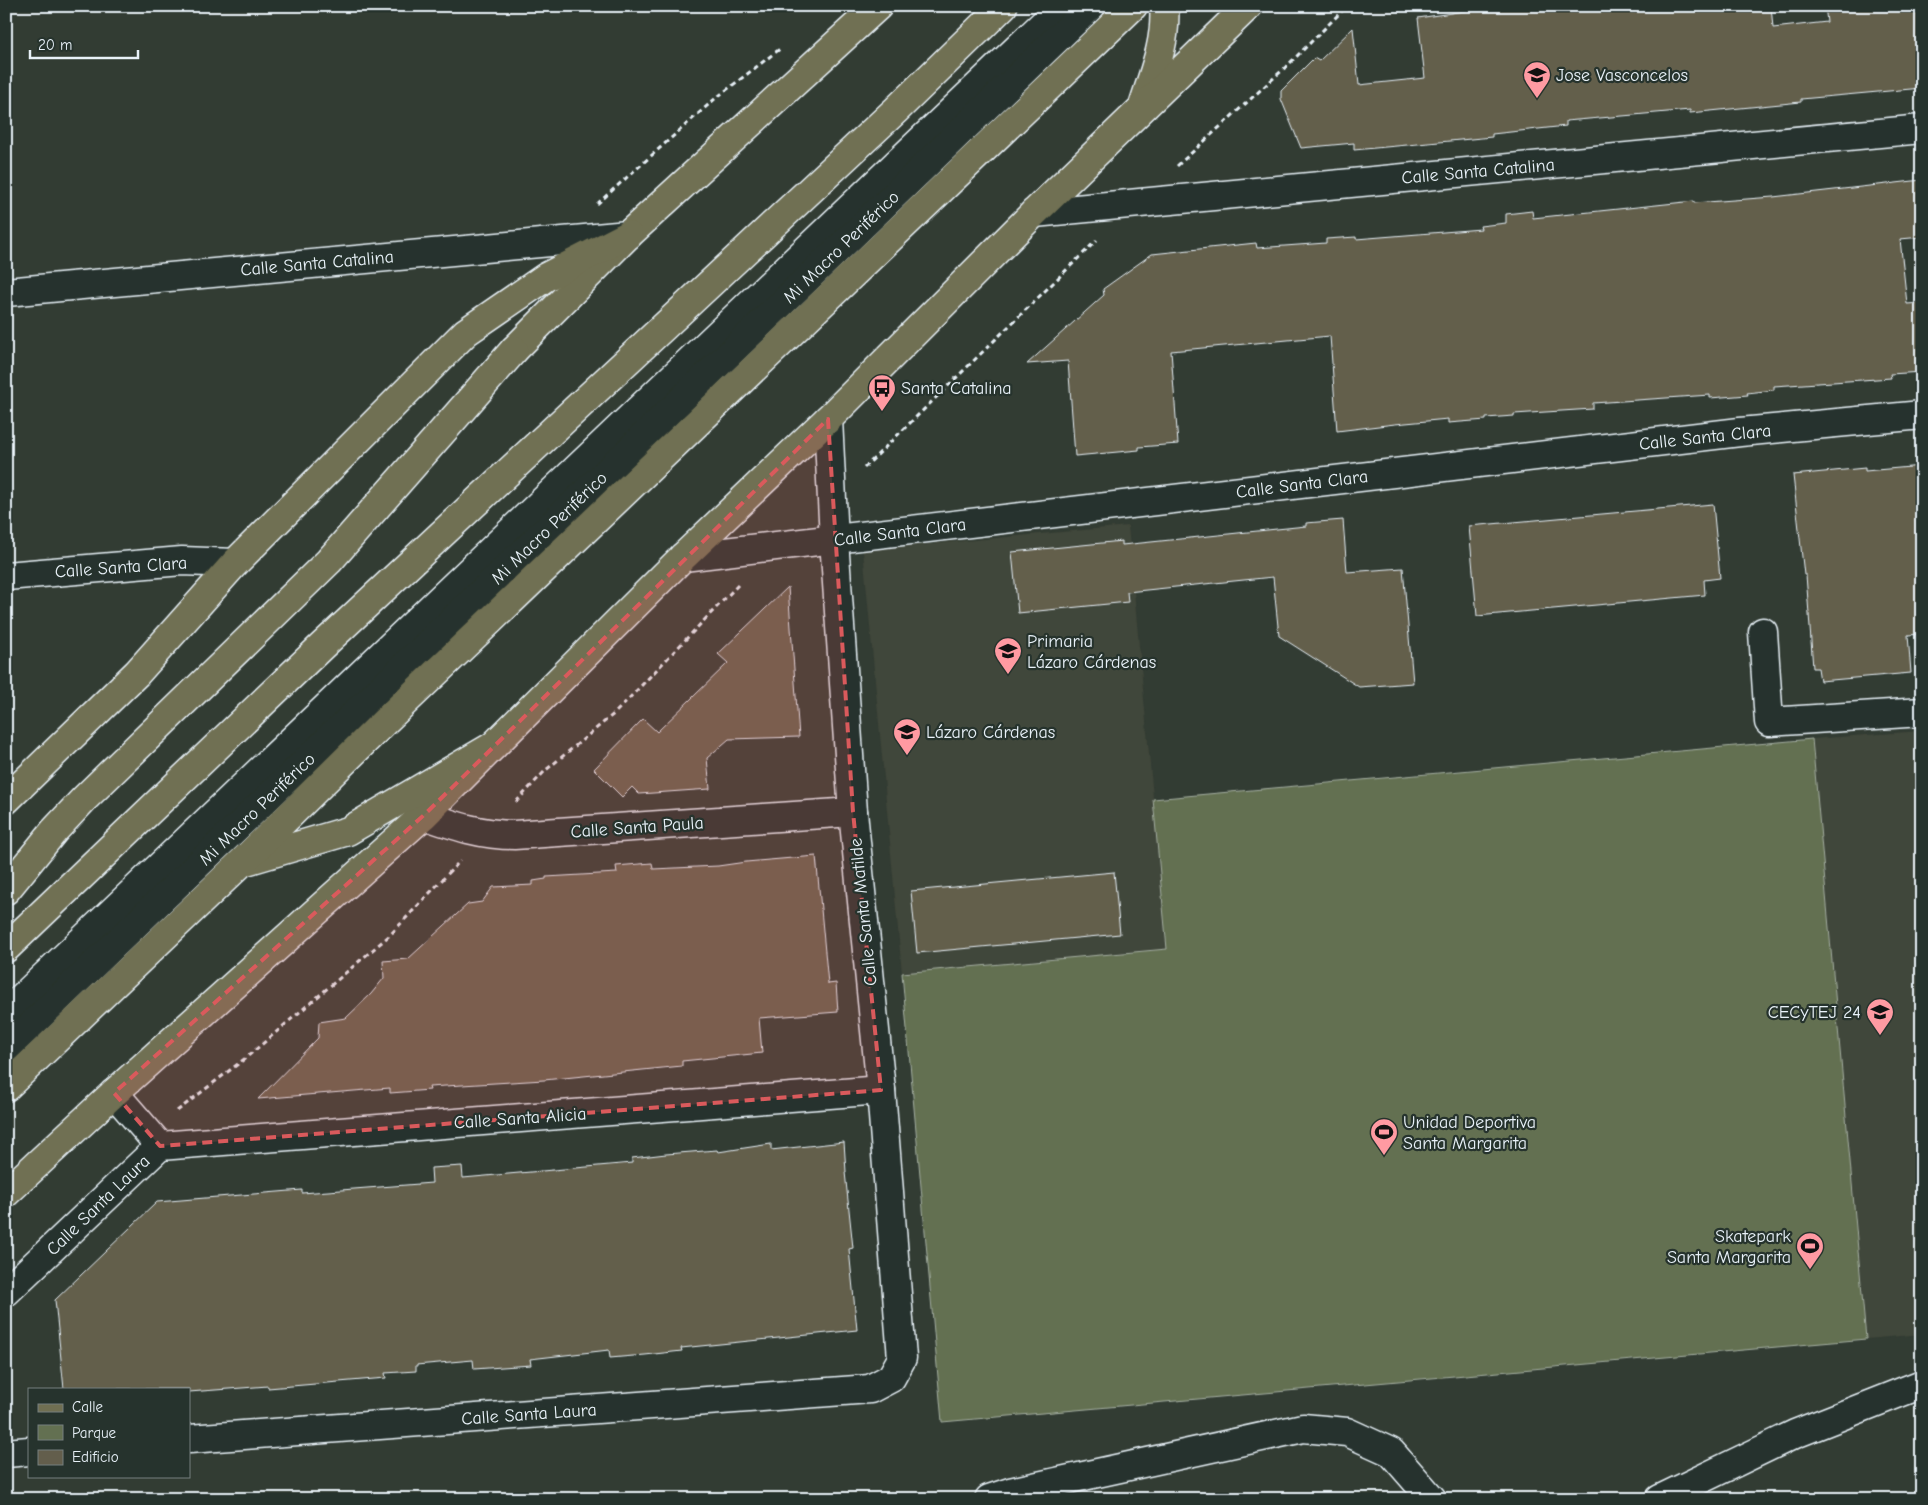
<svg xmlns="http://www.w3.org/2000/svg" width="1928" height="1505" viewBox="0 0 1928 1505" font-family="'Comic Neue',sans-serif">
  <rect width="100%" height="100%" fill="#323c33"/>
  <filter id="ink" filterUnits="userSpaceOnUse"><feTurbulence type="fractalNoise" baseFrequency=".02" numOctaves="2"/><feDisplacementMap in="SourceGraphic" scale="10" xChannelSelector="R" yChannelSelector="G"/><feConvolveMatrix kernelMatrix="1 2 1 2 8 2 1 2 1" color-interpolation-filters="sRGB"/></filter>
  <g filter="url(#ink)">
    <!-- built -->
    <g fill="#41463a">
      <path d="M1128,526l39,423 -265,24 -39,-423z"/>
      <path d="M1922,731v603l-56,5 -54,-600z"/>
    </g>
    <!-- green -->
    <path fill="#637051" stroke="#a6b0a4" d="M1812,739l54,600 -924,83 -40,-449 265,-24 -14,-150z"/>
    <!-- building -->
    <g fill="#635e4c" stroke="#e8f1f8">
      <path d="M1498,6h273l2,22 54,-6 -2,-16h97v82l-121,11v3l-111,11v-3l-124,11v5l-74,8v3l-138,13v-7l-53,5 -20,-49v-8l33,-33 5,3 34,-33 6,57 66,-7 -7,-60z"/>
      <path d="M1922,180v57l-22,2 7,65 15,-1v69l-32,2 1,4 -117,8v4l-27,3 1,2 -38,3v-3l-117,8v6l-79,5v2l-28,2v2l-38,3v-4l-53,5 -58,7 -7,-95 -159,15 7,93 -39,3v3l-64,6 -7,-95 -41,3 77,-69 -1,-6 49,-35 104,-11 1,5 69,-5v-4l30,-2v2l125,-10 -1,-3 26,-3v-9l26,-3 1,7 161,-17v2l79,-6z"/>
      <path d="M1922,466v168l-14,1 3,38 -91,8 -2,-13h-5l-5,-67 -2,-26h-2l-11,-100 72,-7v3z"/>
      <path d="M1713,504l7,74 -16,2 1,15 -228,21 -8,-90z"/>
      <path d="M1343,520l4,52 56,-4 10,115 -54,4 -80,-51 -6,-59 -146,15 1,10 -110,11 -6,-61 110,-11v4l184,-19v-3z"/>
      <path d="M788,587l11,150 -70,2 -22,19 3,31 -71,5 -7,-7 -10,10 -28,-28 49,-50 14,13 71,-69 -10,-9z"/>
      <path d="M816,856l12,128 8,-1 2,29 -79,6 3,35 -80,8v5l-138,14 -115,7 1,3 -40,3v-5l-132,11 60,-61 1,-16 27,-4 25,-24 13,-16 -1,-17 25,-2 60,-55 14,-2 11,-15 40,-2v-4l13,-2v-2l71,-4 -1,-7 36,-3 1,6 65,-3 28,-4z"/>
      <path d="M1114,872l6,62 -203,19 -6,-62z"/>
      <path d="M844,1142l2,30h-1l8,76 -4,1 8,81 -176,18 1,3 -37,4 -35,3 -1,-8 -79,9 1,6 -57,4 -1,-9 -57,5v6l-31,2 1,5 -118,10v-2l-79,6v-3h-125l-9,-89 102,-98 145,-12v3l130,-10 -1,-15 31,-2 1,12 169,-15v-5l34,-4 51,-4 1,2 53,-8v6z"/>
    </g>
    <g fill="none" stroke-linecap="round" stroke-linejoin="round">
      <!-- minor casing -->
      <g stroke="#e8f1f8" stroke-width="31">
        <g id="minor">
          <path d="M1034,213l888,-84"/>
          <path d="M6,292l622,-57"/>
          <path d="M683,557l1057,-125 182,-17"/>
          <path d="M6,576l176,-15 53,2"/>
          <path d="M1763,632l6,90 153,-10"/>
          <path d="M424,815c31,11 58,20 90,20l339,-23"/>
          <path d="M6,1013l1056,-1007"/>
          <path d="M6,1049l1085,-1043"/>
          <path d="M160,1146l721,-56"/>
          <path d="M6,1292l154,-146 -46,-53"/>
          <path d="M189,1439l681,-50 21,-11 11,-20 -21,-268 -28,-278 -19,-272 -6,-121"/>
          <path d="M6,1453l23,-2"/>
          <path d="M989,1499l21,-7 293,-64 44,4 44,20 41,47"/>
          <path d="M1660,1499l135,-65 127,-50"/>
        </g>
      </g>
      <!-- major casing -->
      <g stroke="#e8f1f8" stroke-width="31">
        <g id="major">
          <path d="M1144,103c10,-31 23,-63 20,-97"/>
          <path d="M514,350l114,-115 250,-229"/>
          <path d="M6,800l131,-127 98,-110 231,-231 80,-55 82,-42"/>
          <path d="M6,1193l108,-100 310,-278 259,-258 145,-138 206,-206 214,-207"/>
        </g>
      </g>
      <!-- highway casing -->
      <g stroke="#e8f1f8" stroke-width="31">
        <g id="highway">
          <path d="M246,861l102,-30 145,-85"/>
          <path d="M6,890l48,-59 30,-32 245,-238 185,-211"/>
          <path d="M6,948l316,-302 574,-536 107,-104"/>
          <path d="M6,1087l236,-225 142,-140 749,-716"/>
        </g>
      </g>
      <!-- path -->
      <g stroke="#e8f1f8" stroke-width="3" stroke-dasharray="5 4" stroke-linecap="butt">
        <path d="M1177,166l111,-101 59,-59"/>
        <path d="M597,204l119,-106 65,-50"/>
        <path d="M864,468l233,-228"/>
        <path d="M516,802l30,-32 69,-57 123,-128"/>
        <path d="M177,1111l70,-54 143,-122 70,-74"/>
      </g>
      <!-- minor -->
      <use href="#minor" stroke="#26332d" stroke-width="28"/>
      <!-- major -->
      <use href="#major" stroke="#706f52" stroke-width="28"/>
      <!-- highway -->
      <use href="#highway" stroke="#706f52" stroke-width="28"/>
    </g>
  </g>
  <!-- marked area -->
  <path fill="#da5a5c" fill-opacity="0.2" stroke="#da5a5c" stroke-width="4" stroke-dasharray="10 6" stroke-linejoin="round" d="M828,419l25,393 28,278 -721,56 -46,-53 310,-278z"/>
  <!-- icons -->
  <defs>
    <g id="school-pin" transform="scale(1.4375)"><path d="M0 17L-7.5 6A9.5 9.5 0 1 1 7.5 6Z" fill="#ff9aa2" stroke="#26332d"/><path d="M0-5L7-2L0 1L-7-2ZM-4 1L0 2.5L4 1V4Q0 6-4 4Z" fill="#111"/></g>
    <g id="bus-pin" transform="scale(1.4375)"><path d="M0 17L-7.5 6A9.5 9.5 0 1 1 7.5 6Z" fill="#ff9aa2" stroke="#26332d"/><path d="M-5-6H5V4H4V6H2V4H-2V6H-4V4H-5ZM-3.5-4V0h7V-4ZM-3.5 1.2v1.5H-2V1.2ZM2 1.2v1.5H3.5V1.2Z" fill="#111"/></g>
    <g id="university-pin" transform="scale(1.4375)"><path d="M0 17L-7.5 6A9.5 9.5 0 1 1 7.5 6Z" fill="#ff9aa2" stroke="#26332d"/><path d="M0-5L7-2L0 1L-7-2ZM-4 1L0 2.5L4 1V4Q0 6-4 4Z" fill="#111"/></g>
    <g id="stadium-pin" transform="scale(1.4375)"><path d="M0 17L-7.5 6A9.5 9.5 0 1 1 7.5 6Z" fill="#ff9aa2" stroke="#26332d"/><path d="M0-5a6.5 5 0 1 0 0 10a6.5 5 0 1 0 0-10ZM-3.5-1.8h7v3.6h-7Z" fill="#111"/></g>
  </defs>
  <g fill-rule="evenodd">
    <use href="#school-pin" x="1537" y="75"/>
    <use href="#bus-pin" x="882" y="388"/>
    <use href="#school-pin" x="1008" y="651"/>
    <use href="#school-pin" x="907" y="732"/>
    <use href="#university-pin" x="1880" y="1012"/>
    <use href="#stadium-pin" x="1384" y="1132"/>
    <use href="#stadium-pin" x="1810" y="1246"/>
  </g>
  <g text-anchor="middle" stroke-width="4.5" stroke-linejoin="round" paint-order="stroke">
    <!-- poi labels -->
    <g font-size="18" fill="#e8f1f8" stroke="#26332d" text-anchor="start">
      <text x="1556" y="81">Jose Vasconcelos</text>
      <text x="901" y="394">Santa Catalina</text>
      <text x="1027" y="647">Primaria<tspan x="1027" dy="21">Lázaro Cárdenas</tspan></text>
      <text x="926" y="738">Lázaro Cárdenas</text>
      <text x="1861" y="1018" text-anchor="end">CECyTEJ 24</text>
      <text x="1403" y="1128">Unidad Deportiva<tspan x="1403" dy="21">Santa Margarita</tspan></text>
      <text x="1791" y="1242" text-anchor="end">Skatepark<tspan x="1791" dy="21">Santa Margarita</tspan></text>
    </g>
    <!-- street labels -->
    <g font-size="18" fill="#e8f1f8" stroke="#26332d">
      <text transform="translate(1478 171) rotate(-5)" y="6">Calle Santa Catalina</text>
      <text transform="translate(841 247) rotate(-44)" y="6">Mi Macro Periférico</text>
      <text transform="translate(317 263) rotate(-5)" y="6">Calle Santa Catalina</text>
      <text transform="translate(1705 437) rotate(-6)" y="6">Calle Santa Clara</text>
      <text transform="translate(1302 484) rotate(-7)" y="6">Calle Santa Clara</text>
      <text transform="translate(549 528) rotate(-44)" y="6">Mi Macro Periférico</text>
      <text transform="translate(900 532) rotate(-7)" y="6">Calle Santa Clara</text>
      <text transform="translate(121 567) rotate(-4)" y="6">Calle Santa Clara</text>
      <text transform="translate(257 809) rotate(-44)" y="6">Mi Macro Periférico</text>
      <text transform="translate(637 827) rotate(-4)" y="6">Calle Santa Paula</text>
      <text transform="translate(863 912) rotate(-96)" y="6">Calle Santa Matilde</text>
      <text transform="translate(520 1118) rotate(-4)" y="6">Calle Santa Alicia</text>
      <text transform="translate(98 1205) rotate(-44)" y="6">Calle Santa Laura</text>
      <text transform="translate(529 1414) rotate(-4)" y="6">Calle Santa Laura</text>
    </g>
  </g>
  <!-- margin -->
  <rect width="1928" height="1505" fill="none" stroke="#26332d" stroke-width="25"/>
  <rect x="12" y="12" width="1903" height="1480" fill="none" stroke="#e8f1f8" stroke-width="2" filter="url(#ink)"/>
  <!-- legend -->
  <rect x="28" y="1388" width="162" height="90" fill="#26332d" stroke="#747f7e"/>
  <rect x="38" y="1404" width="25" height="8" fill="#706f52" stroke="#747f7e"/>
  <text x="72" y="1412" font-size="15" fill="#e8f1f8">Calle</text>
  <rect x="38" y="1425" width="25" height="15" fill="#637051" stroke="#747f7e"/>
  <text x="72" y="1438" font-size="15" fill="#e8f1f8">Parque</text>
  <rect x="38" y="1450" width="25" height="15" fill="#635e4c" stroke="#747f7e"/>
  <text x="72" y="1462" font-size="15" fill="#e8f1f8">Edificio</text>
  <!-- scale -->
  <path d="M30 50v8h108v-8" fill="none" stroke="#e8f1f8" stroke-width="2.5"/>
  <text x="38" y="50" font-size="15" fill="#e8f1f8" stroke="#26332d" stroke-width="4" paint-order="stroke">20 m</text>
</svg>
